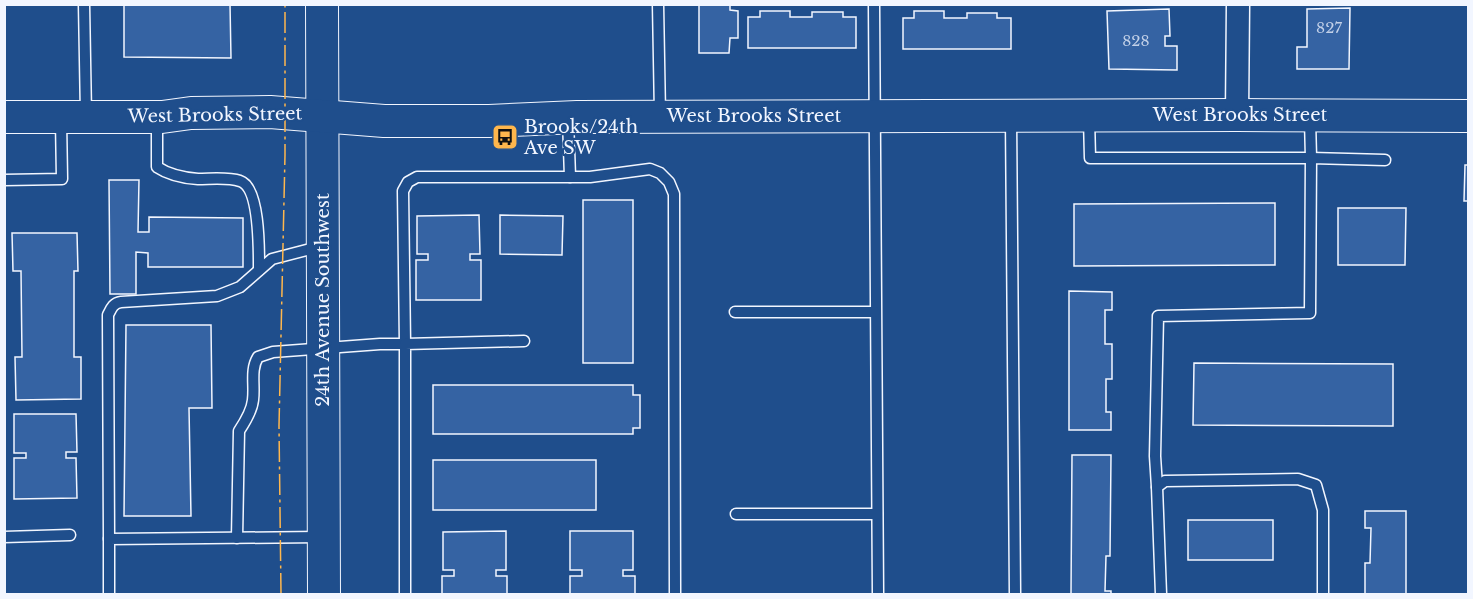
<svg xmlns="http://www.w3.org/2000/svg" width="1473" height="599" viewBox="0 0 1473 599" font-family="'Libre Baskerville',serif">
  <rect width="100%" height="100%" fill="#1f4e8c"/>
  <!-- building -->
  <g fill="#3563a3" stroke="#f2f6ff" stroke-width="1.5">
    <path d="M124,4h106l1,54 -107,-1z"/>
    <path d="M699,4h31v6l8,1v27h-8l-1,15h-30z"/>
    <path d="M1350,8l-1,61h-52v-22h10v-38z"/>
    <path d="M1169,9l1,27h-5v10h12v24l-68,-1 -2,-58z"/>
    <path d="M760,11h30v6h22v-5h31v5h13v31h-108v-31h12z"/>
    <path d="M914,11h30v7h23v-5h30v5h14v31h-108v-31h11z"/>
    <path d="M1465,165h3v36h-4z"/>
    <path d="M109,180h30l-1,52h11v-15l94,1v49h-95v-14l-12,-1v42h-26z"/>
    <rect x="583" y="200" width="50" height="163"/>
    <path d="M1275,203v62l-201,1v-62z"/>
    <path d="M1338,208h68l-1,57h-67z"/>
    <path d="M479,215l1,39h-10v6h11v40h-65v-40h12v-6h-11v-38z"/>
    <path d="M500,215l63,1 -1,39 -62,-1z"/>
    <path d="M12,233h65l1,38h-4v86h7v42l-65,1 -1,-43h7l-1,-86h-8z"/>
    <path d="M1069,291l43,1v18h-7v34h7v35h-6v33h5v18h-42z"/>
    <path d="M126,325h85l1,83h-23l2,108h-67z"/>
    <path d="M1194,363l199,1v62l-200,-1z"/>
    <path d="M433,385h200v10h7v33h-7v6h-200z"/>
    <path d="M14,414h62l1,38h-11v6h10l1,40 -63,1v-41h12v-5h-12z"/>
    <path d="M1072,455h39l-1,101h-4l-1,35h6v3h-40z"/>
    <rect x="433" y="460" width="163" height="50"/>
    <path d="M1365,511h41v83h-41v-31h5l1,-35h-6z"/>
    <rect x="1188" y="520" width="85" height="40"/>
    <path d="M506,531v39h-10v6h11v18h-65v-18h12v-6h-11v-38z"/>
    <path d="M570,531h63v39h-10v6h12v18h-65v-18h12v-6h-12z"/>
  </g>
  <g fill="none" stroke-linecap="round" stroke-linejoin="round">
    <!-- lane casing -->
    <g stroke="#f2f6ff" stroke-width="13">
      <g id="lane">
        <path d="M84,4l2,111"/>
        <path d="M658,4l2,111"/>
        <path d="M874,4l4,590"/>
        <path d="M1011,118l4,476"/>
        <path d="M1089,118l1,40h221l-1,-39"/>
        <path d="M157,119v48c12,8 27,11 41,12 13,0 30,-2 42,2 20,6 19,71 19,89"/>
        <path d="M570,177h20l60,-8 10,4 9,9 5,12 1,400"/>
        <path d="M4,180l58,-1 -1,-59"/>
        <path d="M735,312h140"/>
        <path d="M1157,487l-2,-31 3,-140 152,-3 1,-155 74,2"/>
        <path d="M736,514h141"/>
        <path d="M4,537l66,-2"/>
        <path d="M237,538l2,-107c6,-9 13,-20 14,-31 2,-15 -3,-30 5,-43l15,-5 107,-8h25l-2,-153 5,-9 9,-5h153l-2,-58"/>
        <path d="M109,539l-1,-224c3,-6 5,-12 13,-13l96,-6 23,-9 32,-28 46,-12"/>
        <path d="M109,594v-55l211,-2"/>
        <path d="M405,594v-250l119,-3"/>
        <path d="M1161,594l-4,-107 8,-6 133,-2 18,6 7,25v84"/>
      </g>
    </g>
    <!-- street casing -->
    <g stroke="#f2f6ff" stroke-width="25">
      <path id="street" d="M1237,115l1,-111"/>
    </g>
    <!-- secondary casing -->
    <g stroke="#f2f6ff" stroke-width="34">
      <g id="secondary">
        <path d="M322,4l2,590"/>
        <path d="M4,117h158l29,-4 79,-1 114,9h105l88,-4 660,-2 231,1"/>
      </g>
    </g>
    <!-- lane -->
    <use href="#lane" stroke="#1f4e8c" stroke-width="10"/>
    <!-- street -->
    <use href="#street" stroke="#1f4e8c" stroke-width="22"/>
    <!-- secondary -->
    <use href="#secondary" stroke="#1f4e8c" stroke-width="32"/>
    <!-- power -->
    <path stroke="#ffb74d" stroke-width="1.5" stroke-dasharray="21 4.5 3 4.5" stroke-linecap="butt" d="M281,594l-2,-168 6,-271v-151"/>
  </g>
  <!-- icons -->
  <defs>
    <g id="bus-square" transform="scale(1.35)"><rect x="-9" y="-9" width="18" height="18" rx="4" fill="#ffb74d" stroke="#1f4e8c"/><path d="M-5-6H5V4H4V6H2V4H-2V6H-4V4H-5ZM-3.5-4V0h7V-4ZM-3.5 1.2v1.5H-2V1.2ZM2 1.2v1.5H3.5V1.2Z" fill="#111"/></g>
  </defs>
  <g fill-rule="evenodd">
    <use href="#bus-square" x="505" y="137"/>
  </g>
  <g text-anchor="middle" stroke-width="4.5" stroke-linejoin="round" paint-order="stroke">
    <!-- number labels -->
    <g font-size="15" fill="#c3d1e8">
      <text x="1329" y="33">827</text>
      <text x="1136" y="46">828</text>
    </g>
    <!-- street labels -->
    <g font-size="18" fill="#f2f6ff" stroke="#1f4e8c">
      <text transform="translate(215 115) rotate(-1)" y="6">West Brooks Street</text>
      <text x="1240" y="121">West Brooks Street</text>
      <text x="754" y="122">West Brooks Street</text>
      <text transform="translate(323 300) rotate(-90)" y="6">24th Avenue Southwest</text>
    </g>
    <!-- poi labels -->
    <g font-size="18" fill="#f2f6ff" stroke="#1f4e8c" text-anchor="start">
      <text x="524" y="133">Brooks/24th<tspan x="524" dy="21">Ave SW</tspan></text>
    </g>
  </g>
  <!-- border -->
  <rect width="1473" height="599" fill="none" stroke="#f2f6ff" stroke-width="12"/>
</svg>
